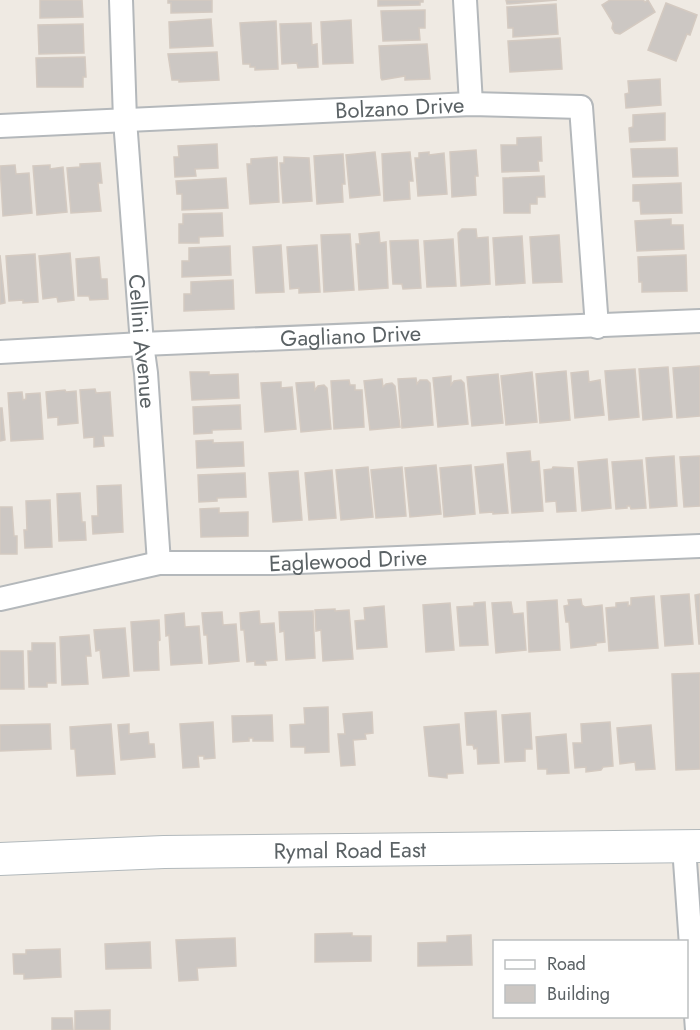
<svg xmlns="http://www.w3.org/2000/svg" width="700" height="1030" viewBox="0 0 700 1030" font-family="Jost,sans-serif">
  <rect width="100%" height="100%" fill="#efeae3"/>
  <!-- building -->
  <g fill="#ccc7c3" stroke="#d4cac1" stroke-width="1.5">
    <path d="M40,0h42l1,17 -43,1z"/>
    <path d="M168,0h44v12l-41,1v-10h-3z"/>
    <path d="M378,0h45v2h-3v3l-42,1z"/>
    <path d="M506,0h51l-50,4z"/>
    <path d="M610,0h33l2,2 3,-2 7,12 -35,22 -5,-1 -3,-5 1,-5 -11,-18z"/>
    <path d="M666,3l31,12 -7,20 -3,-1 -11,27 -28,-11z"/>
    <path d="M556,4l2,30 -45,3v-9h-5l-1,-21z"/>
    <path d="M425,10v18h-6l1,12 -37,1 -2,-30z"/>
    <path d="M211,19l2,27 -43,2 -1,-26z"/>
    <path d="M351,20l2,43 -30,1 -2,-42z"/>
    <path d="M276,21l2,48 -23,1v-3h-5v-3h-7l-3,-41z"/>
    <path d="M311,23l1,22 5,-1 1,23 -20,1 -1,-5 -15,1 -2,-40z"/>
    <path d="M83,24l1,29 -45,1 -1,-29z"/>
    <path d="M560,38l2,31 -52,3 -2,-31z"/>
    <path d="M427,44l3,35 -25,1v-4l-23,4 -1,-2 -2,-32z"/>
    <path d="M217,52l2,28 -40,2v-2h-7l-4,-26z"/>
    <path d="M85,57l1,20h-3v10h-46l-1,-29z"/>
    <path d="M660,79l1,26 -35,3 -1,-14 4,-1 -1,-12z"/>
    <path d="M665,113v27l-35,2 -1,-14 4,-1v-12z"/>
    <path d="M541,137l1,24h-4l1,10 -37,1 -1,-27h16v-7z"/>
    <path d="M217,144l1,24 -23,1 1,7 -21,1 -1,-20h5l-1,-11z"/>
    <path d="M677,148l1,28 -45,1 -2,-28z"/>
    <path d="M476,150l2,26h-3l1,19 -24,2 -2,-45z"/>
    <path d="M375,152l5,43 -30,3 -4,-43z"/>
    <path d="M410,152l3,29h-4l1,18 -26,2 -2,-47z"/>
    <path d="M429,152v3l15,-2 3,41 -29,2 -3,-38h4v-5z"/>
    <path d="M343,154l2,30h-3l1,18 -26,2 -3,-48z"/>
    <path d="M277,157l2,45 -29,2 -3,-40h4v-5z"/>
    <path d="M284,157l25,1 3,43 -29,2 -3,-40h4z"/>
    <path d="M100,163l2,20h-4l3,28 -30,2 -4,-45 13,-1v-3z"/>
    <path d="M15,165l1,9 13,-1 3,40 -29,3 -3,-50z"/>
    <path d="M50,165v4l13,-2 4,45 -30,3 -4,-49z"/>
    <path d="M544,176l1,21h-8v7h-7v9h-26l-1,-35z"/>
    <path d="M226,178l2,30 -46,2v-16h-5l-1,-13z"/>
    <path d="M681,183l1,30 -41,1 -1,-13h-7v-16z"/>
    <path d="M222,213l1,23 -24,1v6h-20v-19h4v-10z"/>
    <path d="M671,219v6h12l1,24 -47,2 -2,-30z"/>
    <path d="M462,229h14l1,9 11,-1 2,47 -29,2 -3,-53z"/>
    <path d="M379,232l1,11 6,-1 2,46 -29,2 -3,-46h4l-1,-10z"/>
    <path d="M350,234l4,56 -30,2 -3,-57z"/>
    <path d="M559,235l3,47 -29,1 -3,-46z"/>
    <path d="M522,236l3,47 -29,2 -3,-47z"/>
    <path d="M453,239l3,47 -29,1 -3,-46z"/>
    <path d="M418,240l3,48 -18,1 -1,-5h-9l-3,-43z"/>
    <path d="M281,245l3,47 -28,1 -3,-46z"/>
    <path d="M317,245l3,47 -21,1v-5l-9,1 -3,-42z"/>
    <path d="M230,246l1,29 -49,2v-16h7v-13z"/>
    <path d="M70,253l4,47 -16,2 -1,-5 -14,2 -4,-43z"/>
    <path d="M35,254l3,48 -15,1v-3l-14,1 -3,-45z"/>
    <path d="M0,255l5,48 -5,1z"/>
    <path d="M686,255l1,36 -45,1v-10h-3l-1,-25z"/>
    <path d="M99,257l2,22h6l1,20 -18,1 -1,-4h-11l-2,-37z"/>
    <path d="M233,280l1,29 -50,2v-17h7v-12z"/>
    <path d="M700,366v50l-23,2 -4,-50z"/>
    <path d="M668,367l4,50 -29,3 -4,-51z"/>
    <path d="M635,369l4,48 -30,3 -4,-49z"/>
    <path d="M566,371l4,49 -30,3 -4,-49z"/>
    <path d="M588,371l1,11 11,-2 4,35 -29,3 -4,-45z"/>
    <path d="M190,372h19v3l29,-1 1,24 -47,2z"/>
    <path d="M532,372l5,50 -31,3 -5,-49z"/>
    <path d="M498,374l5,49 -31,3 -5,-49z"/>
    <path d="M451,376v9l3,-4 7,-1 3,3 4,41 -30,3 -5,-49z"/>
    <path d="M416,378l1,6 3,-4h7l3,3 3,42 -31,3 -4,-49z"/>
    <path d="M382,379l1,8 3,-3 6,-1 3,3 5,41 -30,3 -6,-49z"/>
    <path d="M349,380l1,5h5v5h7l2,37 -30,2 -3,-48z"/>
    <path d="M281,382v6l11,-1 4,42 -31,3 -4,-49z"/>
    <path d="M314,382l1,8 3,-4 6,-1 3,3 4,41 -30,3 -5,-49z"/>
    <path d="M95,389l1,4 14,-1 3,44h-10l1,10 -10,1v-10l-10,1 -4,-48z"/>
    <path d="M65,390l1,2 10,-1 2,32 -20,2v-8l-10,1 -2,-26z"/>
    <path d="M22,392l1,8 3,-1v-5l14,-1 3,46 -32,2 -3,-48z"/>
    <path d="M240,405l1,24 -29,1v3l-18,1 -1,-27z"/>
    <path d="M0,408h2l3,32 -5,1z"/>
    <path d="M213,440v3l30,-1 1,24 -47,2 -1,-27z"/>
    <path d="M530,451l1,11 8,-1 4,50 -31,2 -5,-60z"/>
    <path d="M674,456l3,50 -27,2 -4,-50z"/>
    <path d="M700,456v50l-16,1 -4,-50z"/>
    <path d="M607,459l4,49 -29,3 -4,-49z"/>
    <path d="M642,460l4,48 -15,1 -1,-3h-3v2l-11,1 -4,-47z"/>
    <path d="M503,464l5,49 -15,1v-2l-13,1 -5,-46z"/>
    <path d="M436,465l5,49 -31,3 -5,-49z"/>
    <path d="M471,465l4,49 -31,3 -4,-49z"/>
    <path d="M368,467l5,50 -32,3 -5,-50z"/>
    <path d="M402,467l4,49 -30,2 -5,-48z"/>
    <path d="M553,467l20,1 3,43 -19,1 -1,-11 -10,1 -2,-32 8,-1z"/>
    <path d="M332,470l4,48 -27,2 -4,-47z"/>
    <path d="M298,471l4,49 -29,2 -4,-49z"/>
    <path d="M245,473l1,24 -29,1v3l-18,1 -1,-27z"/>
    <path d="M121,485l2,47 -30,2 -1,-18h6l-1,-30z"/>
    <path d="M80,493l2,29h3l1,18 -27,1 -2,-47z"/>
    <path d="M50,500l2,47 -27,1 -1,-18h3l-1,-29z"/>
    <path d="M0,507h12l2,29h3v18h-17z"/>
    <path d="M219,508v5l29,-1v24l-47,1 -1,-28z"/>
    <path d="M689,594l4,50 -28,2 -4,-50z"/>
    <path d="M700,594v50h-1l-4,-49z"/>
    <path d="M654,596l4,52 -49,3 -3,-43 10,-1v-4l12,-1v4l3,-1v-7z"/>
    <path d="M581,599l1,6 3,2 17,-2 3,37 -9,1v2l-25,3 -2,-26h-3l-2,-16 5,-1 -1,-5z"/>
    <path d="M557,600l3,50 -31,2 -2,-50z"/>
    <path d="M485,602l3,43 -28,1 -3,-39 17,-1v-3z"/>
    <path d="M511,602l2,12 10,-1 3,37 -30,3 -4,-50z"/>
    <path d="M450,603l4,47 -28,2 -3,-47z"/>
    <path d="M384,606l3,41 -30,2 -2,-28 10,-1 -1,-12z"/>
    <path d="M335,609v2l14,-1 4,49 -30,2 -2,-31 -5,1 -1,-21z"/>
    <path d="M259,611l1,13 14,-1 3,37 -12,1 1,4h-11v-4l-8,1 -3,-32h-3l-1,-17z"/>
    <path d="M313,611l2,47 -29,2 -2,-29 -4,1 -1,-20z"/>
    <path d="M222,612l1,13 13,-1 3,37 -30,3 -2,-29h-3l-2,-22z"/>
    <path d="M184,613l1,14 14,-1 3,37 -31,2 -2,-30 -3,1 -1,-21z"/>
    <path d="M159,620l1,20 -2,1 1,29 -25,1 -3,-49z"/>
    <path d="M125,628l4,48 -26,2 -3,-28 -4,1 -2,-21z"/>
    <path d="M89,635l2,21h-5l2,28 -26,1 -2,-48z"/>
    <path d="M32,643h23l1,40h-9v4h-18l-1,-36h4z"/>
    <path d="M0,651h23l1,38h-24z"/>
    <path d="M700,673v96l-24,1 -4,-96z"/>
    <path d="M328,707l1,45 -24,1v-6h-14l-1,-22 15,-1 -1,-16z"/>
    <path d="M496,711l3,52 -21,1 -1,-16 -3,1 -1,-4h-6l-2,-32z"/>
    <path d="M372,712l1,21 -8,1 1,5 -13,1 2,25 -14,1 -3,-32h7l-2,-20z"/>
    <path d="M530,713l2,36h-7v12l-20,1 -3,-47z"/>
    <path d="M272,715l1,26h-20v-3h-4v3l-16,1 -1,-26z"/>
    <path d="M213,722l2,36 -11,1v-3h-6l1,11 -16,1 -3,-44z"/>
    <path d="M610,722l3,44 -10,1 -2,3 -15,2v-5l-11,1 -2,-25h9l-1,-19z"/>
    <path d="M50,724l1,25 -51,2v-26z"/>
    <path d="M111,724l4,50 -38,2 -2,-27h-4l-1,-22z"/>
    <path d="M129,724v10l19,-2 1,12h5l1,13 -34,3 -3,-35z"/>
    <path d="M459,724l4,49 -16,1v4l-18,-2 -5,-49z"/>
    <path d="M651,725l4,44 -19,1 -1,-8 -15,2 -3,-36z"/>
    <path d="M566,734l3,39 -22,1v-5h-9l-2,-32z"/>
    <path d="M352,933v3h19v25l-56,1v-28z"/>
    <path d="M471,935l1,30 -54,1v-23l29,-1v-6z"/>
    <path d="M235,938l1,28 -39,2 1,12 -19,1 -3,-41z"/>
    <path d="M150,942l1,26 -45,1 -1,-25z"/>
    <path d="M60,949l1,28 -37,2v-5h-10l-1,-20h13v-4z"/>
    <path d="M110,1010v20h-35v-19z"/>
    <path d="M52,1018h20l1,12h-21z"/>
  </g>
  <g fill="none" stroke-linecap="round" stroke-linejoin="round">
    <!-- street casing -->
    <g stroke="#b4b8bb" stroke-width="26">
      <g id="street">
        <path id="s1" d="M121,0l4,120 17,224 4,29 13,190"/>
        <path d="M465,0l6,104"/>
        <path id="s2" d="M0,126l471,-22 110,3 16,220"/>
        <path id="s3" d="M0,352l142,-8 558,-23"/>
        <path id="s4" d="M0,599l159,-36h114l427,-17"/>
        <path d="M684,847l13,183"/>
      </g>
    </g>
    <!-- secondary casing -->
    <g stroke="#b2b9bc" stroke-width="34">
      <g id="secondary">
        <path id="s5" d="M0,859l164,-7 536,-6"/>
      </g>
    </g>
    <!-- street -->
    <use href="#street" stroke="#fff" stroke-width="22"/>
    <!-- secondary -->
    <use href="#secondary" stroke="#fff" stroke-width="32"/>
  </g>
  <g text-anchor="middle" stroke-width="4.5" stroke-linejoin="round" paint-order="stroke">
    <!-- street labels -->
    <g font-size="22" fill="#5b6265" stroke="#fff">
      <text dy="8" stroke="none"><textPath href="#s2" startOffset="400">Bolzano Drive</textPath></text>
      <text dy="8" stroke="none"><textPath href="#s3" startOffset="351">Gagliano Drive</textPath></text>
      <text dy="8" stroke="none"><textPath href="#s1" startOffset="342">Cellini Avenue</textPath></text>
      <text dy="8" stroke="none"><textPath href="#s4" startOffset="352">Eaglewood Drive</textPath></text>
      <text dy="8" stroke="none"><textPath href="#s5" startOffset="350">Rymal Road East</textPath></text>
    </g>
  </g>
  <!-- legend -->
  <rect x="493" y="940" width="195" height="78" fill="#ffffff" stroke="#bdc0c1" stroke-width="1.5"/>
  <rect x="505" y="960" width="30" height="9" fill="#ffffff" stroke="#bdc0c1" stroke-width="1.5"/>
  <text x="547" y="970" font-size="18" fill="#5b6265">Road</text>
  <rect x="505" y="985" width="30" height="18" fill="#ccc7c3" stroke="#bdc0c1" stroke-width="1.5"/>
  <text x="547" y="1000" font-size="18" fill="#5b6265">Building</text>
</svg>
